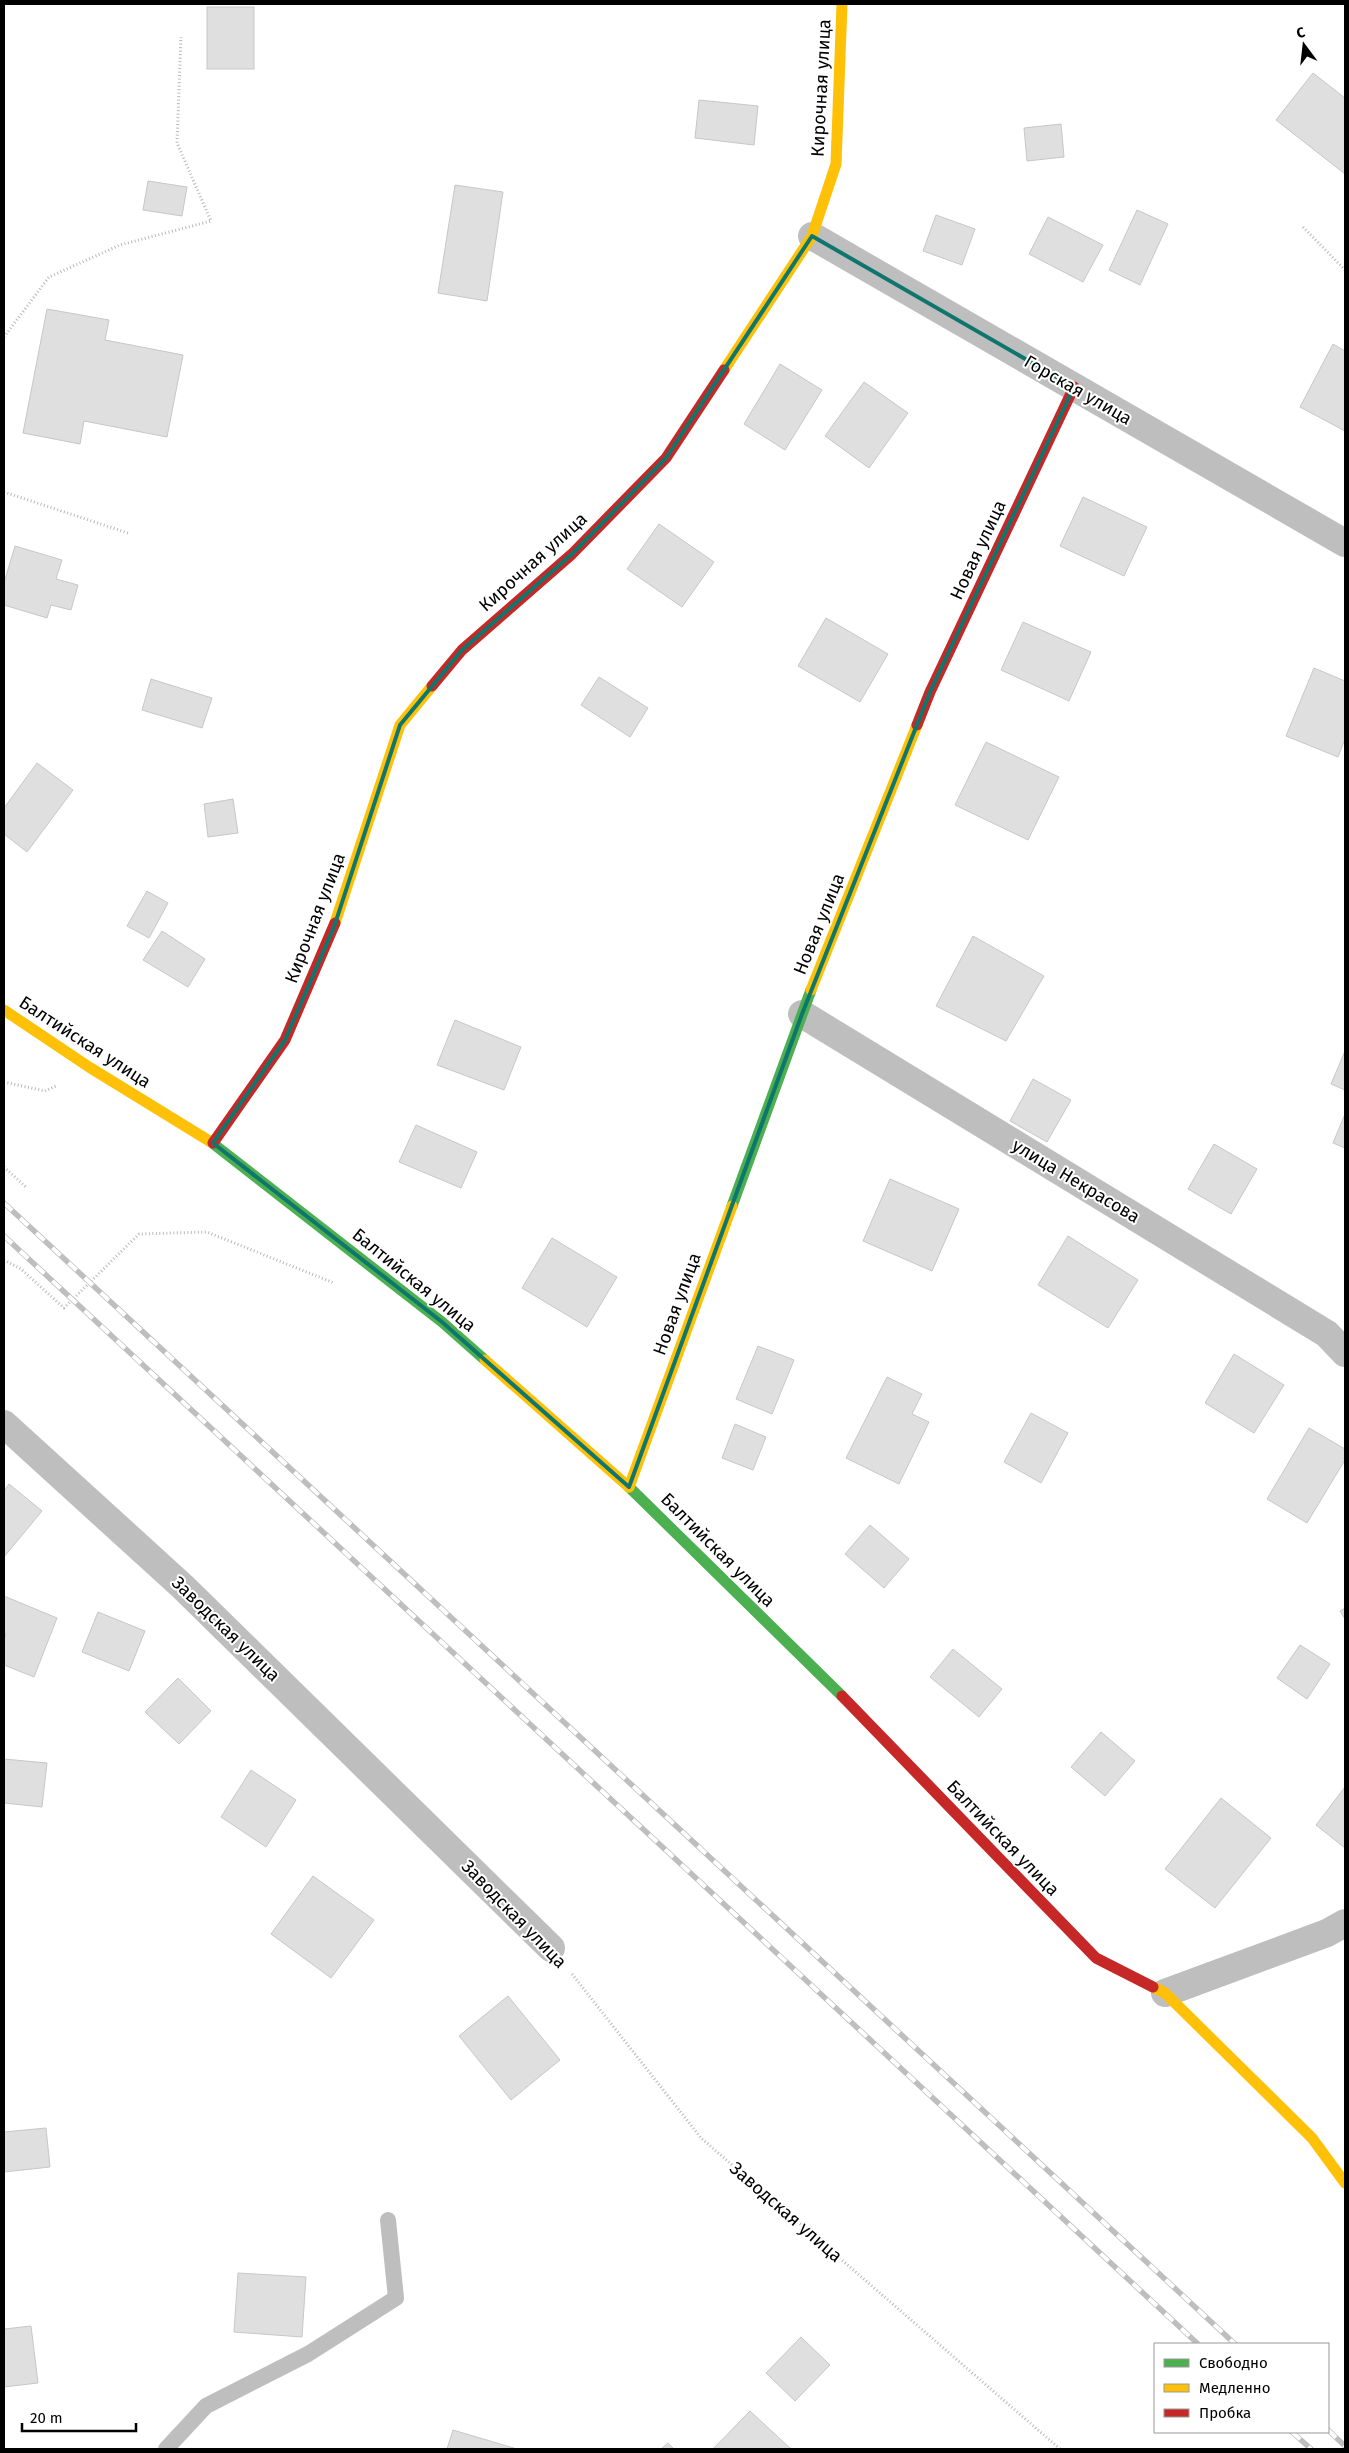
<svg xmlns="http://www.w3.org/2000/svg" width="1349" height="2453" viewBox="0 0 1349 2453" font-family="'Fira Sans',sans-serif">
  <rect width="100%" height="100%" fill="#fff"/>
  <!-- building -->
  <g fill="#dfdfdf" stroke="#c7c7c7">
    <rect x="207" y="7" width="47" height="62"/>
    <path d="M1313,73l32,25v76l-69,-54z"/>
    <path d="M699,100l59,6 -4,39 -59,-7z"/>
    <path d="M1061,124l3,33 -37,4 -3,-33z"/>
    <path d="M148,181l39,6 -5,29 -39,-6z"/>
    <path d="M455,185l48,7 -16,109 -49,-8z"/>
    <path d="M1137,210l31,14 -28,61 -31,-15z"/>
    <path d="M936,215l39,14 -13,36 -39,-14z"/>
    <path d="M1048,217l55,28 -20,37 -54,-28z"/>
    <path d="M47,309l62,11 -4,20 78,15 -16,82 -83,-16 -4,23 -57,-11z"/>
    <path d="M1333,344l12,7v80l-45,-24z"/>
    <path d="M780,364l42,26 -37,60 -41,-26z"/>
    <path d="M864,382l44,31 -39,55 -44,-32z"/>
    <path d="M1083,497l64,30 -23,49 -64,-30z"/>
    <path d="M659,524l55,38 -32,45 -55,-38z"/>
    <path d="M15,546l47,14 -6,19 22,6 -7,25 -20,-5 -4,13 -43,-13v-22z"/>
    <path d="M826,618l62,36 -28,48 -62,-36z"/>
    <path d="M1023,622l68,30 -22,49 -68,-31z"/>
    <path d="M1314,668l31,13v58l-7,18 -52,-21z"/>
    <path d="M599,677l49,31 -18,29 -49,-32z"/>
    <path d="M151,679l61,19 -10,30 -60,-18z"/>
    <path d="M986,742l73,35 -31,63 -73,-35z"/>
    <path d="M37,763l36,27 -46,62 -23,-18v-26z"/>
    <path d="M233,799l5,34 -30,4 -4,-33z"/>
    <path d="M147,891l21,12 -19,35 -22,-12z"/>
    <path d="M162,931l43,28 -17,28 -45,-27z"/>
    <path d="M973,936l71,40 -38,65 -70,-35z"/>
    <path d="M455,1020l66,27 -17,43 -67,-25z"/>
    <path d="M1345,1051v39l-14,-6z"/>
    <path d="M1033,1079l38,21 -24,42 -37,-21z"/>
    <path d="M1345,1114v34l-12,-5z"/>
    <path d="M416,1125l61,27 -16,36 -62,-26z"/>
    <path d="M1214,1144l43,25 -26,45 -43,-25z"/>
    <path d="M890,1179l69,30 -27,62 -69,-30z"/>
    <path d="M1068,1236l70,44 -30,48 -70,-43z"/>
    <path d="M552,1238l65,39 -30,50 -65,-39z"/>
    <path d="M758,1346l36,14 -22,54 -36,-15z"/>
    <path d="M1234,1354l50,31 -30,48 -49,-30z"/>
    <path d="M887,1377l35,17 -10,20 17,8 -30,62 -53,-26z"/>
    <path d="M1031,1413l37,20 -27,50 -37,-21z"/>
    <path d="M735,1424l31,13 -13,33 -31,-12z"/>
    <path d="M1309,1428l36,21v11l-38,63 -40,-24z"/>
    <path d="M9,1484l33,27 -38,46v-66z"/>
    <path d="M870,1525l39,34 -25,29 -39,-34z"/>
    <path d="M4,1596l53,22 -23,59 -30,-12v-25l2,-6 -2,-1z"/>
    <path d="M1345,1608v11l-5,-8z"/>
    <path d="M98,1612l47,19 -16,40 -47,-19z"/>
    <path d="M1300,1645l30,19 -23,35 -30,-21z"/>
    <path d="M953,1649l49,40 -23,28 -49,-40z"/>
    <path d="M178,1678l33,33 -32,33 -34,-32z"/>
    <path d="M1101,1732l34,29 -30,35 -34,-29z"/>
    <path d="M4,1759l43,4 -5,44 -38,-4z"/>
    <path d="M251,1770l45,30 -30,47 -45,-30z"/>
    <path d="M1345,1787v61l-29,-23z"/>
    <path d="M1221,1798l50,40 -56,70 -50,-39z"/>
    <path d="M313,1876l61,44 -43,58 -60,-44z"/>
    <path d="M508,1996l52,64 -49,40 -52,-64z"/>
    <path d="M46,2128l4,39 -46,5v-40z"/>
    <path d="M238,2273l68,4 -4,60 -68,-5z"/>
    <path d="M31,2326l7,57 -34,4v-58z"/>
    <path d="M801,2337l29,28 -35,36 -29,-28z"/>
    <path d="M750,2411l41,38h-78z"/>
    <path d="M453,2430l64,19h-70z"/>
    <path d="M668,2443l6,6h-13z"/>
  </g>
  <g fill="none" stroke-linecap="round" stroke-linejoin="round">
    <!-- path -->
    <g stroke="#b9b9b9" stroke-width="3" stroke-dasharray="1 2.5" stroke-linecap="butt">
      <path d="M1303,227l42,43"/>
      <path d="M4,337l45,-60 71,-32 91,-24 -34,-78 4,-106"/>
      <path d="M4,492l124,41"/>
      <path d="M4,1082l41,9 11,-5"/>
      <path d="M4,1167l23,21"/>
      <path d="M4,1260l17,9 43,39 75,-74 68,-2 127,51"/>
      <path d="M572,1974l129,164 359,311"/>
    </g>
    <!-- lane -->
    <path stroke="#bebebe" stroke-width="16" d="M166,2449l40,-43 102,-52 88,-56 -8,-78"/>
    <!-- street -->
    <g stroke="#bebebe" stroke-width="28">
      <path d="M812,236l533,307"/>
      <path d="M802,1014l525,320 18,19"/>
      <path d="M4,1424l179,163 368,361"/>
      <path d="M1165,1993l162,-60 18,-10"/>
    </g>
    <!-- fast -->
    <g stroke="#4caf50" stroke-width="11">
      <path d="M211,1142l231,180 43,38"/>
      <path d="M732,1206l79,-216"/>
      <path d="M629,1487l213,209"/>
    </g>
    <!-- slow -->
    <g stroke="#ffc107" stroke-width="11">
      <path d="M724,370l88,-134 24,-72 6,-160"/>
      <path d="M335,923l65,-198 32,-39"/>
      <path d="M811,990l106,-265"/>
      <path d="M4,1010l85,57 122,75"/>
      <path d="M485,1360l144,127"/>
      <path d="M629,1487l103,-281"/>
      <path d="M1153,1987l12,6 147,145 33,45"/>
    </g>
    <!-- jam -->
    <g stroke="#c62828" stroke-width="11">
      <path d="M432,686l30,-36 110,-96 94,-96 58,-88"/>
      <path d="M917,725l13,-33 144,-305"/>
      <path d="M213,1143l72,-103 50,-117"/>
      <path d="M842,1696l254,262 57,29"/>
    </g>
    <!-- rail casing -->
    <g stroke="#bebebe" stroke-width="5.5">
      <g id="rail">
        <path d="M4,1203l1231,1141"/>
        <path d="M4,1236l1194,1108"/>
        <path d="M1328,2430l17,16"/>
        <path d="M1292,2432l19,17"/>
      </g>
    </g>
    <!-- rail -->
    <use href="#rail" stroke="#fff" stroke-width="4" stroke-dasharray="11" stroke-linecap="butt"/>
  </g>
  <!-- marked area -->
  <path fill="none" stroke="#0f766e" stroke-width="4" stroke-linejoin="round" d="M812,236l262,151 -144,305 -128,322 -173,473 -187,-165 -229,-179 72,-103 49,-113 66,-202 62,-75 110,-96 94,-96z"/>
  <g text-anchor="middle" stroke-width="4" stroke-linejoin="round" paint-order="stroke">
    <!-- street labels -->
    <g font-size="18" fill="#000" stroke="#fff">
      <text transform="translate(821 88) rotate(-87)" y="6">Кирочная улица</text>
      <text transform="translate(1078 390) rotate(30)" y="6">Горская улица</text>
      <text transform="translate(978 550) rotate(-65)" y="6">Новая улица</text>
      <text transform="translate(533 562) rotate(-42)" y="6">Кирочная улица</text>
      <text transform="translate(315 918) rotate(-69)" y="6">Кирочная улица</text>
      <text transform="translate(819 924) rotate(-68)" y="6">Новая улица</text>
      <text transform="translate(85 1042) rotate(33)" y="6">Балтийская улица</text>
      <text transform="translate(1076 1181) rotate(31)" y="6">улица Некрасова</text>
      <text transform="translate(414 1280) rotate(39)" y="6">Балтийская улица</text>
      <text transform="translate(677 1304) rotate(-70)" y="6">Новая улица</text>
      <text transform="translate(718 1550) rotate(45)" y="6">Балтийская улица</text>
      <text transform="translate(226 1629) rotate(44)" y="6">Заводская улица</text>
      <text transform="translate(1003 1838) rotate(46)" y="6">Балтийская улица</text>
      <text transform="translate(514 1914) rotate(46)" y="6">Заводская улица</text>
      <text transform="translate(786 2212) rotate(41)" y="6">Заводская улица</text>
    </g>
  </g>
  <!-- border -->
  <rect width="1349" height="2453" fill="none" stroke="#000000" stroke-width="10"/>
  <!-- legend -->
  <rect x="1154" y="2343" width="175" height="90" fill="#ffffff" stroke="#999999"/>
  <rect x="1164" y="2359" width="25" height="8" fill="#4caf50" stroke="#999999"/>
  <text x="1199" y="2368" font-size="15" fill="#000000">Свободно</text>
  <rect x="1164" y="2384" width="25" height="8" fill="#ffc107" stroke="#999999"/>
  <text x="1199" y="2393" font-size="15" fill="#000000">Медленно</text>
  <rect x="1164" y="2409" width="25" height="8" fill="#c62828" stroke="#999999"/>
  <text x="1199" y="2418" font-size="15" fill="#000000">Пробка</text>
  <!-- north arrow -->
  <g transform="translate(1304 45) rotate(345)" stroke="#ffffff" stroke-width="4" paint-order="stroke">
  <path d="M0-4L9 19L0 12L-9 19Z" fill="#000000"/>
  <text y="-8" font-size="14" font-weight="bold" text-anchor="middle" fill="#000000">С</text>
  </g>
  <!-- scale -->
  <path d="M22 2423v8h114v-8" fill="none" stroke="#000000" stroke-width="2.5"/>
  <text x="30" y="2423" font-size="15" fill="#000000" stroke="#ffffff" stroke-width="4" paint-order="stroke">20 m</text>
</svg>
